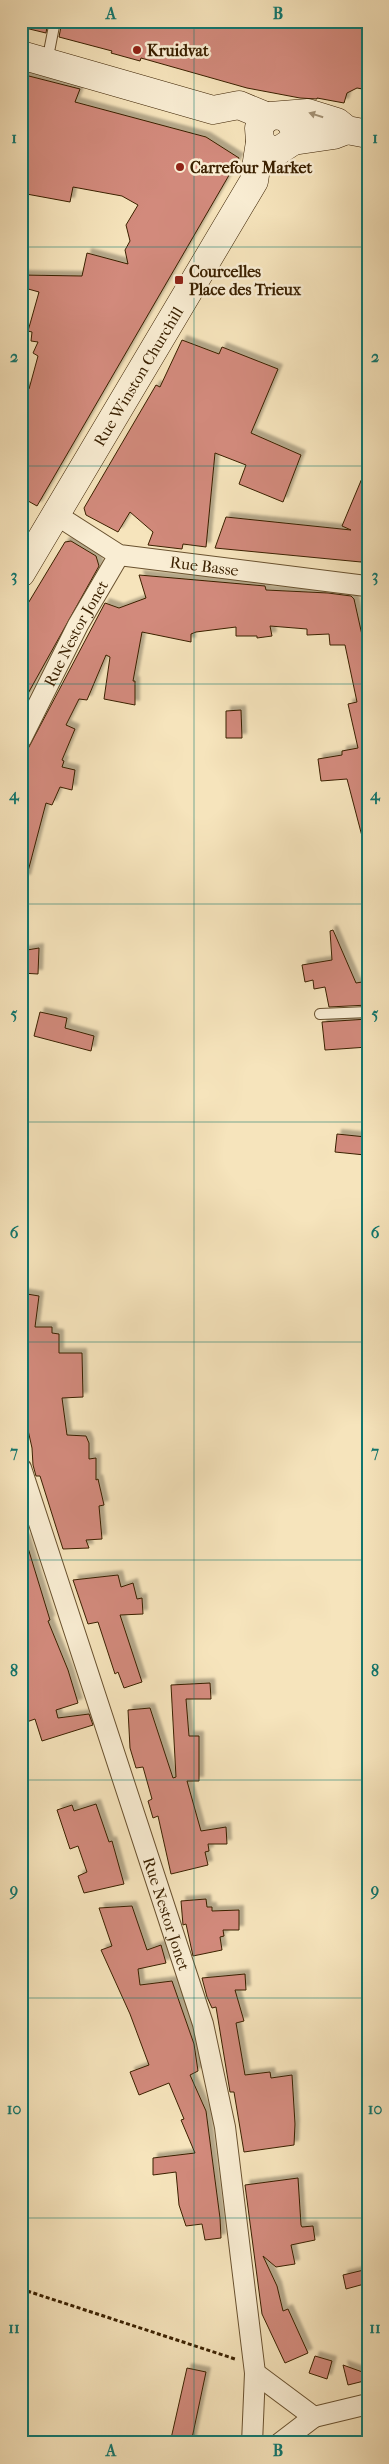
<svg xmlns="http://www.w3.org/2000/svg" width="389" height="2464" viewBox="0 0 389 2464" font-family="'IM FELL French Canon',serif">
  <defs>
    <filter id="shadow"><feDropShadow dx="4.5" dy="-4.5" stdDeviation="1" flood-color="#0004"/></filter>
  </defs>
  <rect width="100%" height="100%" fill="#f6e4bc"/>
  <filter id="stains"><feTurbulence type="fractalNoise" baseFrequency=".004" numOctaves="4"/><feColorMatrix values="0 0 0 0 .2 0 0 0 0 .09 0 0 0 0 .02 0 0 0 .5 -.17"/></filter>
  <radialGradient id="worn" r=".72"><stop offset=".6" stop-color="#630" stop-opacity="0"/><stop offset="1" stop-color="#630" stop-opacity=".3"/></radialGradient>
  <!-- building -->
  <g fill="#d28a7b" stroke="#3a2000" filter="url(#shadow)">
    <path d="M21,21h27l-2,12 -25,-6z"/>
    <path d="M62,21h306v69l-11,-2 -10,5 -3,10 -27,-5v1l-17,-1 -53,-10 -106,-30 -1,3 -29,-8 1,-2 -53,-14z"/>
    <path d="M21,74l59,15 -5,13 131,35 33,21 -202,348 -16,-9v-111l8,3 9,-33 -5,-3 5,-11 -7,-1 1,-9 -4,-1 11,-39 -18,-5v-12l61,1 5,-23 41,11 -3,-14 5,-9 -4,-16 12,-20 -16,-9 -49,-9 -3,15 -49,-9z"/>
    <path d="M182,340l37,14 3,-7 56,22 -27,64 50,22 -18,47 -44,-18 7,-19 -31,-12 -9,94 -23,-3 -1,5 -34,-4 5,-13 -23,-20 -12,20 -32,-17 -2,-7 72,-123 4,2z"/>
    <path d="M368,464v82l-7,16 -146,-14 11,-31 125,13 -9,-4z"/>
    <path d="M71,541l25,15 3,10 -78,140v-91l44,-73z"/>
    <path d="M139,575l126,11 1,4 62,3 23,3 3,3 14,63v177l-5,1 -16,-61 -26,2 -3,-22 24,-4v-4l16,-3 -10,-44 9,-2 -12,-57h-15l-1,-11 -22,1v-6l-37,-3 2,10 -15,2v-2h-21v-9l-40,5 -5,2v8l-49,-10 -9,49h2v24l-31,-6 6,-42 -4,-2 -19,45 -8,-1 -13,26 9,4 -13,31 2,1 -2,6 13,3 -3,20 -12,-3 -8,18 -6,-2 -20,76 -5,-1v-116l84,-159 14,5 27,-10z"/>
    <path d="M241,710l1,28h-16v-27z"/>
    <path d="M333,930l23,53 12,-2v24l-39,2 -4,-20 -11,2 -1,-9 -8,2 -3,-17 30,-5 -2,-29z"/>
    <path d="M39,948l-1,26 -17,-1v-22z"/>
    <path d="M40,1012l27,6 -2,10 29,8 -3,15 -57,-15z"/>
    <path d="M368,1019v28l-43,3 -3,-28z"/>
    <path d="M337,1134l29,3 -1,18 -30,-3z"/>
    <path d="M21,1293l18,3 -4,31h17v6l7,1v19h23l1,44 -21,1 5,37 19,1 3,7v16l7,-1v22l2,-1 6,26 -5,1 3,33 -16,1 3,8 -26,1 -23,-73h-4l-3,-11 -1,-17 -6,-27 -5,1z"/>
    <path d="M25,1538l25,82 -2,1 20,49 10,33 -22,7 2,8 31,-4 4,11 -51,16 -7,-22 -14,5v-185z"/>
    <path d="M118,1575l3,12 12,-4 4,16 5,-1 1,16 -23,1 22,67 -18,6 -6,-16 -3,2 -17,-52 -10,2 -15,-44z"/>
    <path d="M210,1683l1,16h-25l3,37h10v45h-12l14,50 25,-4 1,17h-19l1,7 -4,1 3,13 -37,9 -13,-58 -5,2 -5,-17 4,-2 -9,-32 -7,1 -6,-20 -2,-38 22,-2 23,70 3,-1 -5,-92z"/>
    <path d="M96,1804l13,38 3,-1 12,43 -40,9 -6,-17 9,-4 -9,-26 -8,3 -13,-39 15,-5 2,6z"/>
    <path d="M206,1899l1,8h5v4l27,-1v20h-16l1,6 -4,1 2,13 -29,6 -7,-32 -3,1 -2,-24z"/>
    <path d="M132,1906l15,44 14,-5 5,18 -28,6 2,16 32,-4 22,63 4,27 -8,4 16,36 14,107 1,20 -16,2 -3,-16 -16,2 -7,-21 -3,-33 -23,3v-17l42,-5 -14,-33 3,-1 -15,-36 -30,12 -9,-23 19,-7 -19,-51 -29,-64 11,-4 -13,-38z"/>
    <path d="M245,1974l1,16h-11l9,31 -8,2 9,52 25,-3 1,6 21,-3 3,49 -1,21 -50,7 -10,-60h-4l-14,-85 -4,1 -5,-11 -5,-19z"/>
    <path d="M298,2178l3,47 1,2 11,-1 2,14 -24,5 4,19 -19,3 -13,-11 14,30 6,25 5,-2 20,44 -23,10 -23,-49 -17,-129z"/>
    <path d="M368,2269v14l-22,6 -3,-14z"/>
    <path d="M315,2356l17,5 -5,18 -18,-6z"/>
    <path d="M343,2365l25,9v6l-20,5z"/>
    <path d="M187,2368l19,4 -15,71h-21z"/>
  </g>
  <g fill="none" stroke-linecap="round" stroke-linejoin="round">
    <!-- lane casing -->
    <g stroke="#69512f" stroke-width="12">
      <g id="lane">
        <path d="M47,62l8,-41"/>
        <path d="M320,1014l48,-2"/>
      </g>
    </g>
    <!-- street casing -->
    <g stroke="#69512f" stroke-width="22">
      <g id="street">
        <path id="s1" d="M55,514l64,41 247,31"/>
        <path id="s2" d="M21,739l57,-114 41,-70"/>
        <path id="s3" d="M21,1468l182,556 22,103 30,246 -3,70"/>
        <path d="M255,2373l59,44 54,-13"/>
        <path d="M280,2443l34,-26"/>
      </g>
    </g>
    <!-- secondary casing -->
    <g stroke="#3a2000" stroke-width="29">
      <g id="secondary">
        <path d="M21,55l192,55 26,-5 29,12"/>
        <path d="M293,141l41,-6 13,-5"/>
        <path d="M260,142l7,6 11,3 15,-10c3,-12 0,-20 -11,-25"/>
        <path id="s4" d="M21,573l233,-392 6,-39 -1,-14 2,-5 9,-7 38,-3 29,9 10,8 21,4"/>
      </g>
    </g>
    <!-- path -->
    <path stroke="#3a2000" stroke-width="3" stroke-dasharray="4 2.5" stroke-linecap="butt" d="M21,2289l214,70"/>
    <!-- lane -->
    <use href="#lane" stroke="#f9edd3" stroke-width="10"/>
    <!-- street -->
    <use href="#street" stroke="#f9edd3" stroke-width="20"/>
    <!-- secondary -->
    <use href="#secondary" stroke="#f9edd3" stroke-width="28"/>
  </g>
  <!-- one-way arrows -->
  <defs><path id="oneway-solid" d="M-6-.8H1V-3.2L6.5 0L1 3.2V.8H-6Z" transform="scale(1.25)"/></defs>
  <use fill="#a39174" href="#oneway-solid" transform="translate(316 115) rotate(-163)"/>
  <!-- grid -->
  <path fill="none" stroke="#0f766e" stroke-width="1" stroke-opacity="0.55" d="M194,21v2422M21,247h347M21,466h347M21,684h347M21,904h347M21,1122h347M21,1342h347M21,1560h347M21,1780h347M21,1998h347M21,2218h347"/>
  <!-- markers -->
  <g fill="#8f2418" stroke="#f9edd3" stroke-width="2">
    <circle cx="137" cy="50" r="5"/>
    <circle cx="180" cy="167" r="5"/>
    <rect x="174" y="275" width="10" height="10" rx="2.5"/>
  </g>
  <g text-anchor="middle" stroke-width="5" stroke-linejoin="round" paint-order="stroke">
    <!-- poi labels -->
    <g font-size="16" font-weight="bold" fill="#3a2000" stroke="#f9edd3" text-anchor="start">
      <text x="147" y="56">Kruidvat</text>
      <text x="190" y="173">Carrefour Market</text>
      <text x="189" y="277">Courcelles<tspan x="189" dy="18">Place des Trieux</tspan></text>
    </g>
    <!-- street labels -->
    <g font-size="16" fill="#3a2000" stroke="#f9edd3">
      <text dy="6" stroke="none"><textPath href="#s4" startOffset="229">Rue Winston Churchill</textPath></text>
      <text dy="6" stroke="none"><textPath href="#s1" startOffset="162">Rue Basse</textPath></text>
      <text dy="6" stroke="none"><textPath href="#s2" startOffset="119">Rue Nestor Jonet</textPath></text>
      <text dy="6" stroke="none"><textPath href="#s3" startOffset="469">Rue Nestor Jonet</textPath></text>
    </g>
  </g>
  <!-- margin -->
  <rect width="389" height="2464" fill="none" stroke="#f6e4bc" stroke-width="55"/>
  <rect x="28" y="28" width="334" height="2408" fill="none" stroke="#0f766e" stroke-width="2"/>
  <g font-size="16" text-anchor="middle" font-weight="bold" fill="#0f766e">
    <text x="111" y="19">A</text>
    <text x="278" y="19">B</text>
    <text x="14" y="143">1</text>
    <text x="375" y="143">1</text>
    <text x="14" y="362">2</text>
    <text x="375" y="362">2</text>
    <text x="14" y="581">3</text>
    <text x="375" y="581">3</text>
    <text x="14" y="800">4</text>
    <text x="375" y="800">4</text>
    <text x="14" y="1019">5</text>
    <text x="375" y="1019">5</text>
    <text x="14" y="1238">6</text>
    <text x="375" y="1238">6</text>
    <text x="14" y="1457">7</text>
    <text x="375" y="1457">7</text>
    <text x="14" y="1676">8</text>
    <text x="375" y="1676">8</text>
    <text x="14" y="1895">9</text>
    <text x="375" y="1895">9</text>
    <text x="14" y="2114">10</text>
    <text x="375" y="2114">10</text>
    <text x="14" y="2333">11</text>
    <text x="375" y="2333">11</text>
    <text x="111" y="2456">A</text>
    <text x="278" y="2456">B</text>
  </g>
  <rect width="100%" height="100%" filter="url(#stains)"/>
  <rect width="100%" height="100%" fill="url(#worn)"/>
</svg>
